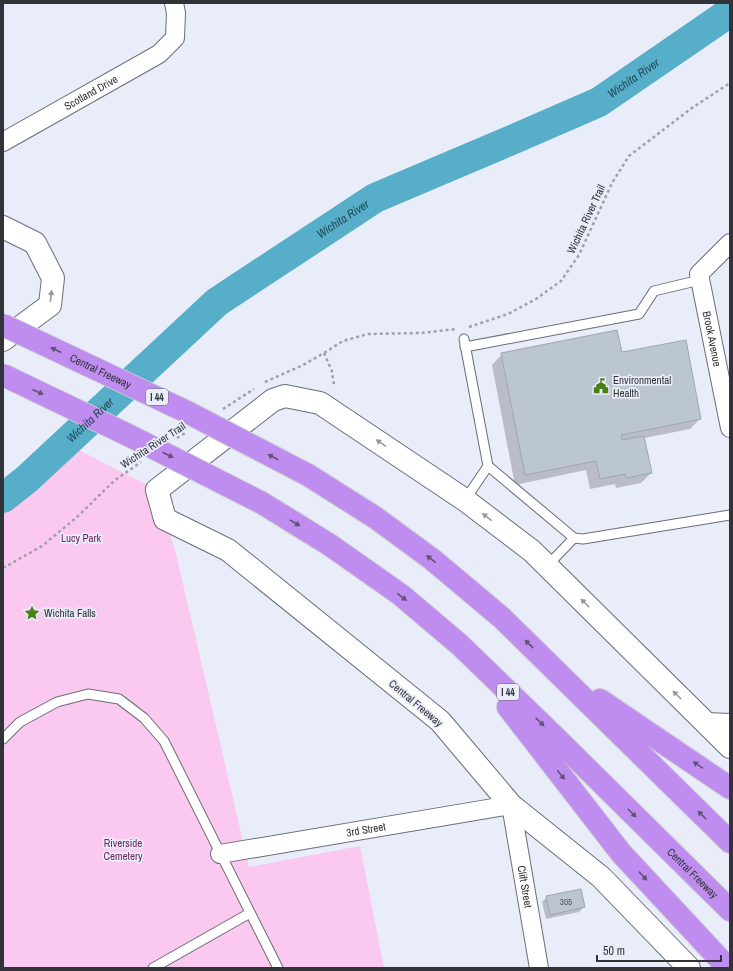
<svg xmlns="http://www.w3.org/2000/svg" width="733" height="971" viewBox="0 0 733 971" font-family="'Archivo Narrow',sans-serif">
  <rect width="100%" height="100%" fill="#e9ecf9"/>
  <!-- green -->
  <path fill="#fbc8ef" d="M65,443l92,47 19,64 73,313 111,-21 24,122h-381v-469z"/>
  <!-- shadow -->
  <g fill="#0003">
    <path d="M502,354h119l79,65 -10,10 -46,9 7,35 -10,10 -25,5 -1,-4 -25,5 -4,-19 -71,15 -23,-120z"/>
    <path d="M547,897l37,10 -5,5 -33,7 -4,-17z"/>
  </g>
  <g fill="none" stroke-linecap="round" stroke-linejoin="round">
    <!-- river -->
    <path stroke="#56aec9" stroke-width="30" id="s1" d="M3,498l24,-19 190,-177 158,-104 139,-59 85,-37 131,-90"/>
  </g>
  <!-- building -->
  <g fill="#bcc6d0" stroke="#9ea8b2">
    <path d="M617,330l5,22 64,-12 15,79 -80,16 1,5 22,-4 8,37 -26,5 -1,-4 -25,5 -4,-18 -71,14 -24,-122z"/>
    <path d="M581,889l4,18 -35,8 -4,-19z"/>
  </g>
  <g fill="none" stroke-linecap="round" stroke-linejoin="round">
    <!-- service casing -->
    <g stroke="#6b6d78" stroke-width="11">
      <g id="service">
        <path d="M464,339l24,127 -23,34"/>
        <path d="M465,347l174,-33 15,-23 46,-11"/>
        <path d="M488,466l86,72 9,1 147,-24"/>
        <path d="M547,566l27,-28"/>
        <path d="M3,739l17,-17 37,-20 31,-8 31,5 25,19 20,23 114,227"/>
        <path d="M153,968l97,-55"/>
      </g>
    </g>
    <!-- minor casing -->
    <g stroke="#6b6d78" stroke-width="20">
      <g id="minor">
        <path id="s2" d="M3,142l156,-88 16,-16 1,-25 -2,-10"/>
        <path id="s3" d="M730,243l-31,31 31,154"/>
        <path d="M705,722l25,1"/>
        <path id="s4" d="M220,854l291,-49 28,163"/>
      </g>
    </g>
    <!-- secondary casing -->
    <g stroke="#6b6d78" stroke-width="24">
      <g id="secondary">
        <path d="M3,227l32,16 18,35 -3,27 -47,35"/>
        <path d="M689,968l-88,-91 -90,-72 -71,-84 -212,-171 -63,-31 -8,-29 116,-90 12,-4 35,7 145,97 67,51 198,196"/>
      </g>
    </g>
    <!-- motorway casing -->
    <g stroke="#cececf" stroke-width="24">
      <g id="motorway">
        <path d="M308,475l68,43 57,42 69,58 228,224"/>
        <path id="s5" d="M262,503l68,42 71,50 59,50 96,93 174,172"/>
        <path d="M600,700l130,88"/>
        <path d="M508,707l113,146 107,115"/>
      </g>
    </g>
    <!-- path -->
    <g stroke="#9fa1aa" stroke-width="2.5" stroke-dasharray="3 3" stroke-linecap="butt">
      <path d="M469,327l39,-13 28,-15 25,-18 18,-26 33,-72 17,-27 63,-48 38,-25"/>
      <path d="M324,353l8,18 2,14"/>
      <path d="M265,382l38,-17 21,-12 19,-12 25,-7 53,-1 35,-4"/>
      <path d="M223,409l31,-20"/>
      <path d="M177,438l10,-6"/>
      <path d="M3,568l39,-22 34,-28 38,-37 27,-19"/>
    </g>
    <!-- service -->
    <use href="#service" stroke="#fff" stroke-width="9"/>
    <!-- minor -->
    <use href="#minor" stroke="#fff" stroke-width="18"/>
    <!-- secondary -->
    <use href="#secondary" stroke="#fff" stroke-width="22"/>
    <!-- motorway -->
    <use href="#motorway" stroke="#bf8cf0" stroke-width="22"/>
    <!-- motorway-bridge casing -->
    <g stroke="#cececf" stroke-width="24" stroke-linecap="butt">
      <g id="motorway-bridge">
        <path id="s6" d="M3,325l184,87 121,63"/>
        <path d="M3,375l127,61 132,67"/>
      </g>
    </g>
    <!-- motorway-bridge -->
    <use href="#motorway-bridge" stroke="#bf8cf0" stroke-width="22"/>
  </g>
  <!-- one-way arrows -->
  <defs><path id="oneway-solid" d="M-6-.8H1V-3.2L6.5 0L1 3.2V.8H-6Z"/></defs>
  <g fill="#98999c">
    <use href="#oneway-solid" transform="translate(51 296) rotate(-83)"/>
    <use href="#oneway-solid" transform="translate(381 443) rotate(-146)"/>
    <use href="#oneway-solid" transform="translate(487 517) rotate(-142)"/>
    <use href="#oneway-solid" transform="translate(585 603) rotate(-135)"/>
    <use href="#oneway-solid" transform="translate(677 695) rotate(-135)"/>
  </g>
  <g fill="#635278">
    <use href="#oneway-solid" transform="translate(56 350) rotate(-155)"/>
    <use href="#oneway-solid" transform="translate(38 392) rotate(25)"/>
    <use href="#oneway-solid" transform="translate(168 455) rotate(27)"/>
    <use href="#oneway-solid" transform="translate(273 457) rotate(-152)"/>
    <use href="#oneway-solid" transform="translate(295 523) rotate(31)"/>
    <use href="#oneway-solid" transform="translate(431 559) rotate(-142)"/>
    <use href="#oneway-solid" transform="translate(402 597) rotate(38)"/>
    <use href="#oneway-solid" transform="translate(529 644) rotate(-136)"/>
    <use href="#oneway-solid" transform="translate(540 722) rotate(44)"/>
    <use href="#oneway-solid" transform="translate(698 765) rotate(-146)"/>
    <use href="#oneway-solid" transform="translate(561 775) rotate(52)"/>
    <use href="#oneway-solid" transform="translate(632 813) rotate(45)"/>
    <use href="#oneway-solid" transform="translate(702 815) rotate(-135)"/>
    <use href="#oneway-solid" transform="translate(643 876) rotate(47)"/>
  </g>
  <!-- icons -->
  <defs>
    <g id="civic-bare" transform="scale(1.2)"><path d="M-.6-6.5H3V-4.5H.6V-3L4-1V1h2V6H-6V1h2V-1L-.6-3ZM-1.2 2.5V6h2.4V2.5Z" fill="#4a8017" stroke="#e9ecf9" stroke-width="2.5" paint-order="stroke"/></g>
    <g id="sight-bare" transform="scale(1.2)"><path d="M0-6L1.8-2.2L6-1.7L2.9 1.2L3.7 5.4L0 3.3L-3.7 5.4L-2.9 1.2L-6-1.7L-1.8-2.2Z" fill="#4a8017" stroke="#e9ecf9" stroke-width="2.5" paint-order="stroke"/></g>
  </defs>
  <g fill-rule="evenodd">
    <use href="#civic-bare" x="601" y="386"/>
    <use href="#sight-bare" x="32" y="613"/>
  </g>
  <g text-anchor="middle" stroke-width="3.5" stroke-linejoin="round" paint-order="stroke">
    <!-- number labels -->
    <g font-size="9" fill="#54585e">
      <text x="566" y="905">305</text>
    </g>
    <!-- shield labels -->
    <g fill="#e9ecf9" stroke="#696a72" stroke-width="1">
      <rect x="146" y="389" width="22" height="16" rx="3"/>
      <rect x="497" y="684" width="22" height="16" rx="3"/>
    </g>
    <g font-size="10" font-weight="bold" fill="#323338">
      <text x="157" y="401">I 44</text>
      <text x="508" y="696">I 44</text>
    </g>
    <!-- street labels -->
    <g font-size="11" fill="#323338" stroke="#e9ecf9">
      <text dy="4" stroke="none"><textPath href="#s2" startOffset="101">Scotland Drive</textPath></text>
      <text transform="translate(586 219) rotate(-65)" y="4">Wichita River Trail</text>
      <text dy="4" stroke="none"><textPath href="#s3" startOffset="110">Brook Avenue</textPath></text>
      <text dy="4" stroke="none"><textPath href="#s6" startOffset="108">Central Freeway</textPath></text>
      <text transform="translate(153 445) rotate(-33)" y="4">Wichita River Trail</text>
      <text transform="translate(416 703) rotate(40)" y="4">Central Freeway</text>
      <text dy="4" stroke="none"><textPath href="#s4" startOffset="148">3rd Street</textPath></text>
      <text dy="4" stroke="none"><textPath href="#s5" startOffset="570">Central Freeway</textPath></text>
      <text dy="4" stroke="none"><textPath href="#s4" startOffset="378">Clift Street</textPath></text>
    </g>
    <!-- poi labels -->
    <g font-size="11" fill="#323338" stroke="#e9ecf9" text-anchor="start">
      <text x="613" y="384">Environmental<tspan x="613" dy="13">Health</tspan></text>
      <text x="44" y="617">Wichita Falls</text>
    </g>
    <!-- park labels -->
    <g font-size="11" fill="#6d2761" stroke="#e9ecf9">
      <text x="81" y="542">Lucy Park</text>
      <text x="123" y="847">Riverside<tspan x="123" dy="13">Cemetery</tspan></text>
    </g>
    <!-- water labels -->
    <g font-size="12" font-style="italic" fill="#224a56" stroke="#e9ecf9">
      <text dy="4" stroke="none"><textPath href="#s1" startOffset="765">Wichita River</textPath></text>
      <text dy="4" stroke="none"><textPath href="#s1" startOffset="441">Wichita River</textPath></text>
      <text dy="4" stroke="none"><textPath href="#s1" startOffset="117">Wichita River</textPath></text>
    </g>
  </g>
  <!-- border -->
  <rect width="733" height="971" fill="none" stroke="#323338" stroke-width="8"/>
  <!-- scale -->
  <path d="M597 955v6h124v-6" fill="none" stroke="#323338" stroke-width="2"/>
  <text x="603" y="955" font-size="12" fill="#323338" stroke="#e9ecf9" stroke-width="3" paint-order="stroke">50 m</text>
</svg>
